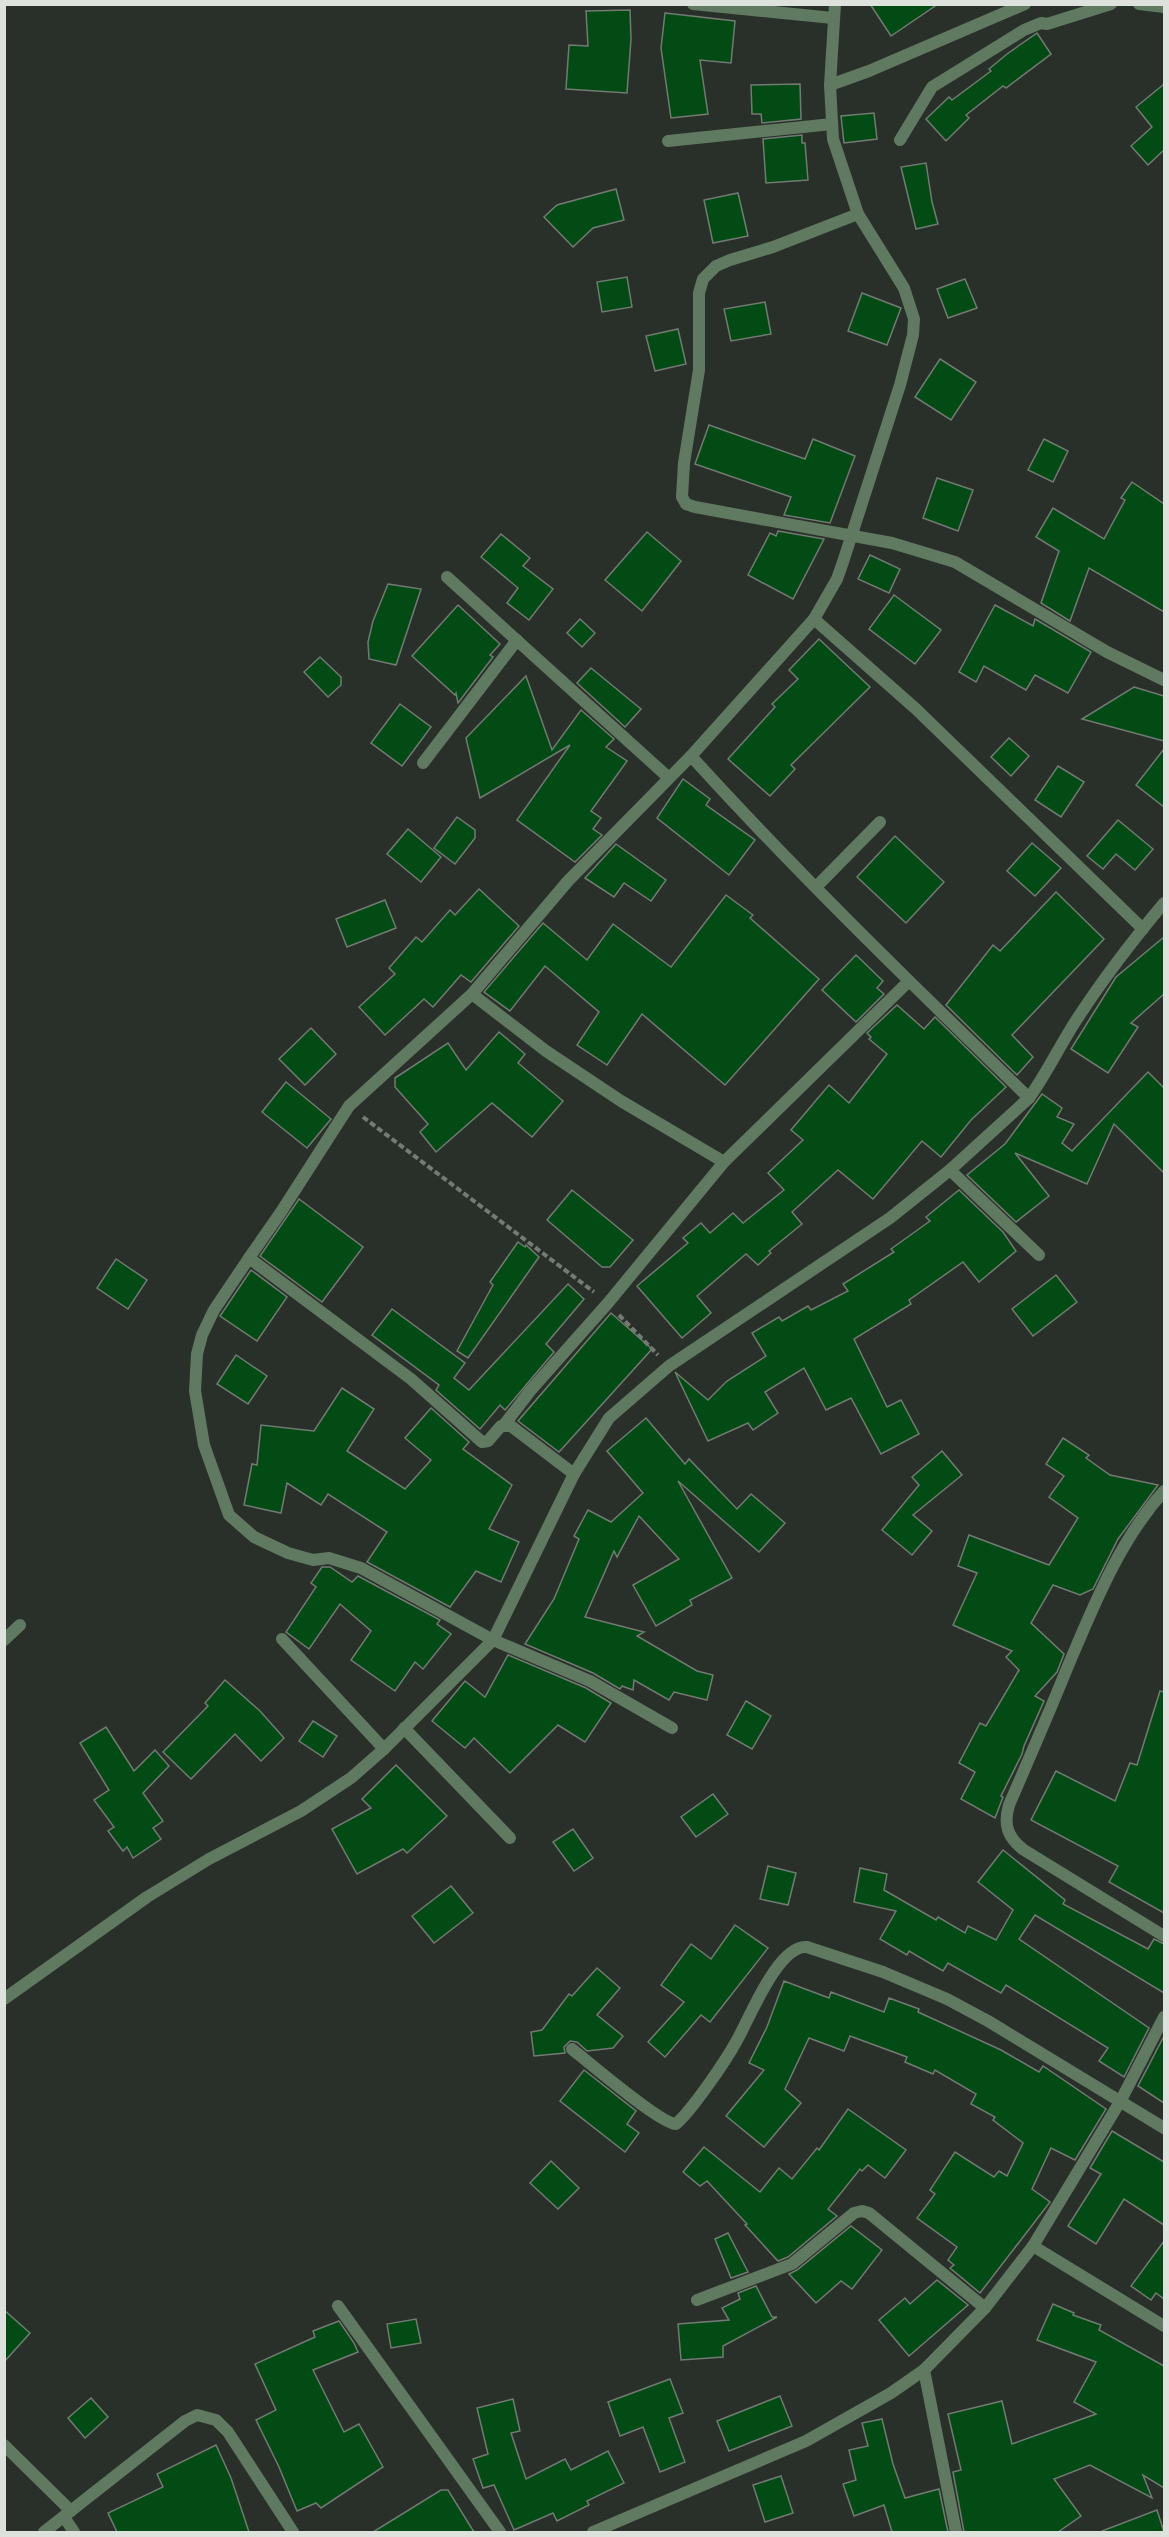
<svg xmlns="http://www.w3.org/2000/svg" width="1169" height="2537" viewBox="0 0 1169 2537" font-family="'Exo 2',sans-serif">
  <rect width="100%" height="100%" fill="#293029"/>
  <!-- building -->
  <g fill="#034b14" stroke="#727a72" stroke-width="1.5">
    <path d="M870,4h68l-47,32z"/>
    <path d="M630,10l1,29 -4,54 -61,-4 3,-44 19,1 -2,-35z"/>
    <path d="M665,13l70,8 -4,42 -31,-3 8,54 -37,4 -10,-70z"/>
    <path d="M1037,33l14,21 -45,34 -3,-2 -37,29 3,3 -23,23 -20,-22 23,-22 3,3 39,-29 -2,-2 18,-15z"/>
    <path d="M800,84l1,35 -39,4 -1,-9h-9l-1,-29z"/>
    <path d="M1164,84v66l-16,15 -17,-19 21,-19 -16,-20z"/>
    <path d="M874,113l3,26 -33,4 -3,-27z"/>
    <path d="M802,135v8h3l3,37 -42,3 -3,-44z"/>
    <path d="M926,163l6,39 6,22 -22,5 -15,-62z"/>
    <path d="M616,189l8,31 -31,8 -20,19 -29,-30 13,-12z"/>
    <path d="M738,193l10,43 -35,7 -9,-43z"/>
    <path d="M627,277l5,30 -30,5 -5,-30z"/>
    <path d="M965,279l12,29 -29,10 -11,-29z"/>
    <path d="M862,293l39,15 -14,37 -39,-14z"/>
    <path d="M765,302l6,32 -40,7 -7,-32z"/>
    <path d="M678,329l8,35 -31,7 -9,-35z"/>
    <path d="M940,359l36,23 -25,38 -36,-23z"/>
    <path d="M709,425l96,34 8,-20 42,17 -25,67 -46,-8 7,-18 -96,-33z"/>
    <path d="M1044,439l24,12 -15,31 -25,-12z"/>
    <path d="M937,478l36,12 -15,41 -35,-13z"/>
    <path d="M1132,482l32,22v108l-75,-44 -19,53 -29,-18 18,-52 -23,-14 17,-29 51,31 21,-39 -4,-2z"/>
    <path d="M778,531l46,8 -31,60 -45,-24 22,-42 6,3z"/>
    <path d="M647,532l34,29 -39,50 -37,-31z"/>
    <path d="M501,534l29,24 -7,8 30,23 -24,31 -22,-17 11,-15 -37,-31z"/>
    <path d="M870,555l30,14 -11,24 -31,-14z"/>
    <path d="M388,584l33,5 -25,76 -27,-6 -1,-17 5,-21z"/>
    <path d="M894,595l47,35 -26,34 -46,-35z"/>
    <path d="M458,605l42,39 -10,11 3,2 -35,46 -2,-10 -1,2 -43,-39z"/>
    <path d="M995,605l38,21 2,-7 56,33 -23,41 -33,-18 -9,15 -42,-24 -8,16 -17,-10z"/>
    <path d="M580,619l15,14 -13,14 -15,-14z"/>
    <path d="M819,639l51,48 -79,78 4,4 -25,27 -42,-37 47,-52 -3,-3 26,-25 -9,-9z"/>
    <path d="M320,657l21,20v8l-13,12 -24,-25z"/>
    <path d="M591,668l50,41 -16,18 -48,-44z"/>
    <path d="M526,676l26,74 29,-40 33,29 -8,8 21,14 -36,50 10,7 -8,11 9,6 -27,27 -58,-42 53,-75 -90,53 -14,-60z"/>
    <path d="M1134,687l30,9v45l-82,-22z"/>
    <path d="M400,704l31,23 -29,39 -31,-23z"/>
    <path d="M1009,738l20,18 -18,20 -20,-19z"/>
    <path d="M1164,749v58l-28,-22z"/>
    <path d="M1058,766l26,16 -23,35 -26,-17z"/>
    <path d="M683,779l27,20 -4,6 49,35 -26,35 -72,-57z"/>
    <path d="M457,817l18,13v8l-20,26 -21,-16z"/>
    <path d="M1118,820l35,29 -18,21 -19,-16 -13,15 -16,-13z"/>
    <path d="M408,829l33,28 -20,25 -34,-28z"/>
    <path d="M895,836l49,46 -38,41 -49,-46z"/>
    <path d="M1032,843l29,25 -26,28 -28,-25z"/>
    <path d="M616,844l50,36 -15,21 -27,-18 -10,14 -29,-19z"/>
    <path d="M479,889l40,37 -48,56 -10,-7 -28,32 -9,-8 -39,36 -26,-28 36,-33 -6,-6 27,-31 6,5 28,-32 5,5z"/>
    <path d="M1056,892l48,47 -92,96 21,22 -16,18 -71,-70 47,-60 7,6z"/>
    <path d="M726,895l27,20 -3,3 69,61 -94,106 -83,-71 -35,51 -30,-20 22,-33 -54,-46 -35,45 -26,-19 59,-69 44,37 26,-36 58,43z"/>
    <path d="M385,900l11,28 -49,19 -11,-28z"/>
    <path d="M1164,937v57l-33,29 7,4 -30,46 -37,-24 45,-72z"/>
    <path d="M856,955l27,26 -6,7 7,6 -28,28 -34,-32z"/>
    <path d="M897,1005l27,24 11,-12 71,70 -35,33 -30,37 -19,-16 -49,58 -35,-29 -46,42 10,12 -33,27 2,2 -13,12 -12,-11 -49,42 14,17 -29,25 -45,-52 51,-43 -5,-5 18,-15 9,10 23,-20 10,10 41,-33 -16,-17 35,-33 -12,-10 38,-45 20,18 38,-49 -18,-15 2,-2 -4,-4z"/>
    <path d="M311,1028l25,26 -31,31 -26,-26z"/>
    <path d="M499,1032l26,22 -7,9 45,38 -31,36 -40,-34 -56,49 -16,-20 8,-8 -33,-37v-9l53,-35 18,27z"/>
    <path d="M1148,1072l16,16v85l-50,-49 -27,60 -72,-31 34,43 -33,26 -49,-47 38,-31 37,-50 20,14 -5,9 17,7 -12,19 10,8z"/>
    <path d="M286,1082l45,37 -24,29 -45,-36z"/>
    <path d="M572,1190l61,50 -23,27h-8l-55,-47z"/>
    <path d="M959,1190l44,42 13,19 -37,31 -16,-20 -54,38 2,4 -57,35 33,68 14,-7 18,34 -38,20 -30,-56 -25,12 -22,-42 -39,24 13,21 -25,17 -5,-7 -40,18 -33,-69 33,28 19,-19 39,-25 -14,-23 27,-16 3,4 26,-15 3,4 37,-19 -5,-7 51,-32 -3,-3 39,-28 -4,-4z"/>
    <path d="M299,1199l64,48 -41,55 -62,-46z"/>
    <path d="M518,1242l7,5 1,-2 13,12 -71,101 -11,-7 36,-66 -3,-3z"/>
    <path d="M116,1259l31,21 -19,29 -31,-21z"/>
    <path d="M251,1270l36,27 -30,44 -37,-25z"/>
    <path d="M1056,1275l21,27 -44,34 -21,-27z"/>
    <path d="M568,1284l16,15 -38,45 8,8 -49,58 -5,-5 -20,24 -44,-39 3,-5 -67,-50 20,-26 73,54 -11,15 15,12z"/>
    <path d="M611,1313l41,36 -93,103 -41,-31z"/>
    <path d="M236,1355l31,21 -19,28 -31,-20z"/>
    <path d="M342,1388l32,21 -27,42 58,38 26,-29 -26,-22 26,-30 38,34 -6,7 49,36 -23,44 30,13 -18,40 -25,-11 -26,36 -83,-45 20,-30 -59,-38 -7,11 -34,-22 -6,30 -37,-8 8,-41 5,1 4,-40 53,6z"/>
    <path d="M646,1418l39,46 4,-5 48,50 14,-15 34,29 -26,29 -81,-71 54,97 -42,22 2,5 -36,21 -23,-41 46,-26 -40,-43 -22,41 -3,-6 -29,66 59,15 -7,4 60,35 16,4 -6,25 -33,-8 -5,8 -35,-20 -1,10 -11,-4 -2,3 -27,-16 -68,-29 29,-45 25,-60 -5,-3 14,-26 23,12 32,-29 -36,-42z"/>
    <path d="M1063,1438l26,17 -3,3 24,17 48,10 -40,54 -25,50 -13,6 -27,-10 -22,38 33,31 -7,18 -22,24 9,5 -20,45 -2,8 -21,42 2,1 -8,21 -34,-19 14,-27 -16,-9 21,-40 6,3 33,-56 -13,-13 6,-6 -59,-26 24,-52 -19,-7 11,-31 80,30 29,-47 -29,-21 15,-21 -18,-12z"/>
    <path d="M942,1451l20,24 -49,40 19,16 -20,24 -30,-25 37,-45 -7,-8z"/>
    <path d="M322,1567h8l22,15 6,-6 82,44 -3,4 14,10 -28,35 -8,-7 -20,29 -44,-31 20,-29 -31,-27 -31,45 -23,-17 30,-45 -5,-4z"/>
    <path d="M508,1655l78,33 25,15 -26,39 -27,-17 -48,48 -36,-35 -9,10 -33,-27 33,-40 20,16z"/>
    <path d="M225,1680l35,31 24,27 -23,23 -26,-27 -44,45 -28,-27 45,-46 -3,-3z"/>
    <path d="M1160,1691l4,1v221l-55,-31 9,-16 -87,-46 25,-49 59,30 15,-38 7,2z"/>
    <path d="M746,1701l25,15 -19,33 -25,-14z"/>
    <path d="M313,1721l24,15 -14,21 -24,-16z"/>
    <path d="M106,1727l28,44 21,-21 14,16 -26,27 20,28 -10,7 8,11 -28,19 -6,-11 -4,4 -15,-20 6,-4 -20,-27 15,-10 -29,-47z"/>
    <path d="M396,1765l51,51 -40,37 -4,-4 -46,25 -25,-45 39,-21 -9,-9z"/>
    <path d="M713,1794l15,20 -32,23 -15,-20z"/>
    <path d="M573,1829l20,29 -19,13 -21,-29z"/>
    <path d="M1003,1850l62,50 -2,4 85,45 6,-10 10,5v49l-129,-78 -16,24 130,89 -25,49 -25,-16 9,-13 -102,-63 -5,8 -53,-30 -5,8 -34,-20 -2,4 -27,-16 16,-28 -42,-9 6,-34 27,6 -3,16 52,30 2,-3 27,16 3,-7 28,14 17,-30 -35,-28z"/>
    <path d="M768,1866l28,7 -8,32 -28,-6z"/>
    <path d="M451,1886l22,27 -39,30 -22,-27z"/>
    <path d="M735,1925l33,23 -58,74 -9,-7 -36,42 -17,-15 36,-40 -23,-17 30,-41 20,15z"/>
    <path d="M597,1968l23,20 -23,27 26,21 -10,12 -26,3 -10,-9 -7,-1 -6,6 1,6 -31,3 -3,-24 11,-2 27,-36 3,2z"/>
    <path d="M784,1981l45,17 2,-6 53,20 5,-14 30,11 -1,3 83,38 38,22 4,-6 63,43 -31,51 -24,-12 -19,41 18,13 -70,91 -30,-25 4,-3 -6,-5 9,-13 -40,-29 18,-24 -5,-4 25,-38 39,25 5,-6 8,5 16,-33 -30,-23 2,-3 -24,-13 5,-10 -41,-24 -2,4 -28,-12 2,-5 -57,-21 -6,15 -35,-13 -24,51 16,14 -37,44 -38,-31 38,-46 -15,-7 18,-36z"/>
    <path d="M1163,2038l1,1v64l-26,-17z"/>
    <path d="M584,2070l52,41 -9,13 12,9 -14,19 -65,-51z"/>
    <path d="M848,2109l58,41 -21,28 -17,-13 -6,6 -2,-2 -32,40 9,7 -49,41 -10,4 -33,-36 2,-1 -40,-43 -7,5 -17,-14 21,-25 56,45 19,-24 13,11 25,-31 2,2z"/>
    <path d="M1112,2131l52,31v63l-40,-26 -28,45 -28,-18 33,-52 -11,-6z"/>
    <path d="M551,2161l28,27 -21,21 -28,-26z"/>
    <path d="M851,2226l31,24 -30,39 -11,-8 -25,22 -27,-29 8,-4z"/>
    <path d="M728,2233l20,39 -17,6 -16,-39z"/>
    <path d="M1164,2241v58l-8,-6 -5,7 -20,-14z"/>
    <path d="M937,2280l31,25 -59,51 -30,-36 26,-22 5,6z"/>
    <path d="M756,2286l16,31h5l-54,29v11l-42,3 -3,-36 51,-4 -7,-12 18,-9 -2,-6z"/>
    <path d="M1053,2304l21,9 -1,2 28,10 -2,5 65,36v122l-21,-13 9,23 -62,-33 -36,14 27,37 -23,16h-94l-11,-60 8,-2 -13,-56 54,-13 10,43 84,-30 -22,-12 22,-40 -59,-22z"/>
    <path d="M4,2310l26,23 -26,29z"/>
    <path d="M416,2319l5,24 -30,5 -4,-24z"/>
    <path d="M339,2321l15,22 4,9 -45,18 31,62 15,-8 24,43 -62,41 -5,-5 -19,8 -18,-44 -23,-47 20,-10 -21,-46 60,-27 -2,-6z"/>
    <path d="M670,2379l13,34 -14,5 16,44 -25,10 -17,-45 -23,9 -12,-34z"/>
    <path d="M780,2396l12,30 -63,25 -12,-30z"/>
    <path d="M91,2398l17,19 -23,21 -17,-20z"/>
    <path d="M513,2399l7,32 -9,2 15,46 39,-20 6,11 37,-19 16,32 -37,18 2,4 -32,16 -4,-8 -39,17 -20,-45 -11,3 -10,-29 15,-5 -11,-46z"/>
    <path d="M882,2419l11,45 12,34 34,-9 9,43h-56l-8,-27 -30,11 -11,-32 13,-4 -7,-30 19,-4 -6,-23z"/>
    <path d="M216,2445l15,33 18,54h-132l-9,-19 55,-26 -6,-13z"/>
    <path d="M781,2476l12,37 -28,9 -12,-37z"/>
    <path d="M441,2490h7l26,42h-101z"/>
    <path d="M1157,2510l7,22h-62v-1z"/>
  </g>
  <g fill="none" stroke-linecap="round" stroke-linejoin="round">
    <!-- path -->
    <g stroke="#747a74" stroke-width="4" stroke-dasharray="6 3" stroke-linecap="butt">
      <path d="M363,1117l231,175"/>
      <path d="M619,1315l39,40"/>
    </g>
    <!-- street -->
    <g stroke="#607961" stroke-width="12">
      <path d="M693,4l140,14"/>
      <path d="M835,4l-5,81 3,54 25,75 46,74 10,31 -1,16 -13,50 -57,177 -6,17 -23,40 -123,137c108,119 223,230 338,342 18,-25 31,-53 48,-79 26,-40 56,-79 87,-116"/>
      <path d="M1139,4l25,3"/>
      <path d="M830,85l39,-14 156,-67"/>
      <path d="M900,140l32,-53 92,-57 17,-7 6,1 64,-20"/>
      <path d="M668,141l164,-17"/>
      <path d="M858,214l-85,33 -43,13 -14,6 -13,13 -4,14v77l-15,93 -2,34 4,7 9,3 197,36 63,19 152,90 57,28"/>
      <path d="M447,577l222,201"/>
      <path d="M814,619l102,90 227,220"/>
      <path d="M423,763l94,-123"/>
      <path d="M816,887l64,-65"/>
      <path d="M472,994l74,57 75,50 103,61"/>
      <path d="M950,1170l89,85"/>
      <path d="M249,1258l-35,52 -12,25 -5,19 -2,37 9,54 25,70 25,22 34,16 25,7 16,-2 32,10 132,72 97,41 82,47"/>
      <path d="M504,1425l26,-34 78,-88 116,-141 184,-180"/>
      <path d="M574,1474l-63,-48h-10l-13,15 -6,1 -71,-63 -162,-121 32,-46 68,-106 123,-112 96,-113 123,-125"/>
      <path d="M1164,1491c-45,50 -70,114 -96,175 -19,47 -39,93 -59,139 -6,20 -1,33 15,45l140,86"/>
      <path d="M282,1639l102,110"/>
      <path d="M4,1640l16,-15"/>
      <path d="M404,1728l106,110"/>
      <path d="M4,1999l143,-102 62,-38 92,-48 50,-33 33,-29 109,-109 81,-166 35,-56 60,-52 221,-148 60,-48 79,-72"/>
      <path d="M572,2049c16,13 89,75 104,75 16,-14 49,-62 60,-82 13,-22 42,-98 71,-95l76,25 64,27 41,22 176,107"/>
      <path d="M1033,2246l131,80"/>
      <path d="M697,2300l95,-36 62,-51 8,-2 7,2 116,95"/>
      <path d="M338,2306l162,226"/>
      <path d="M924,2370l32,162"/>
      <path d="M4,2445l67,66"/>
      <path d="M64,2517l10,15"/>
      <path d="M44,2532l141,-111 12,-6 19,5 12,12 65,100"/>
      <path d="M593,2532l213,-91 85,-48 33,-23 61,-62 48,-62 88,-146 43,-83"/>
    </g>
  </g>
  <!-- border -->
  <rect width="1169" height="2537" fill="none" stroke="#dde2dd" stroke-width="12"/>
</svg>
